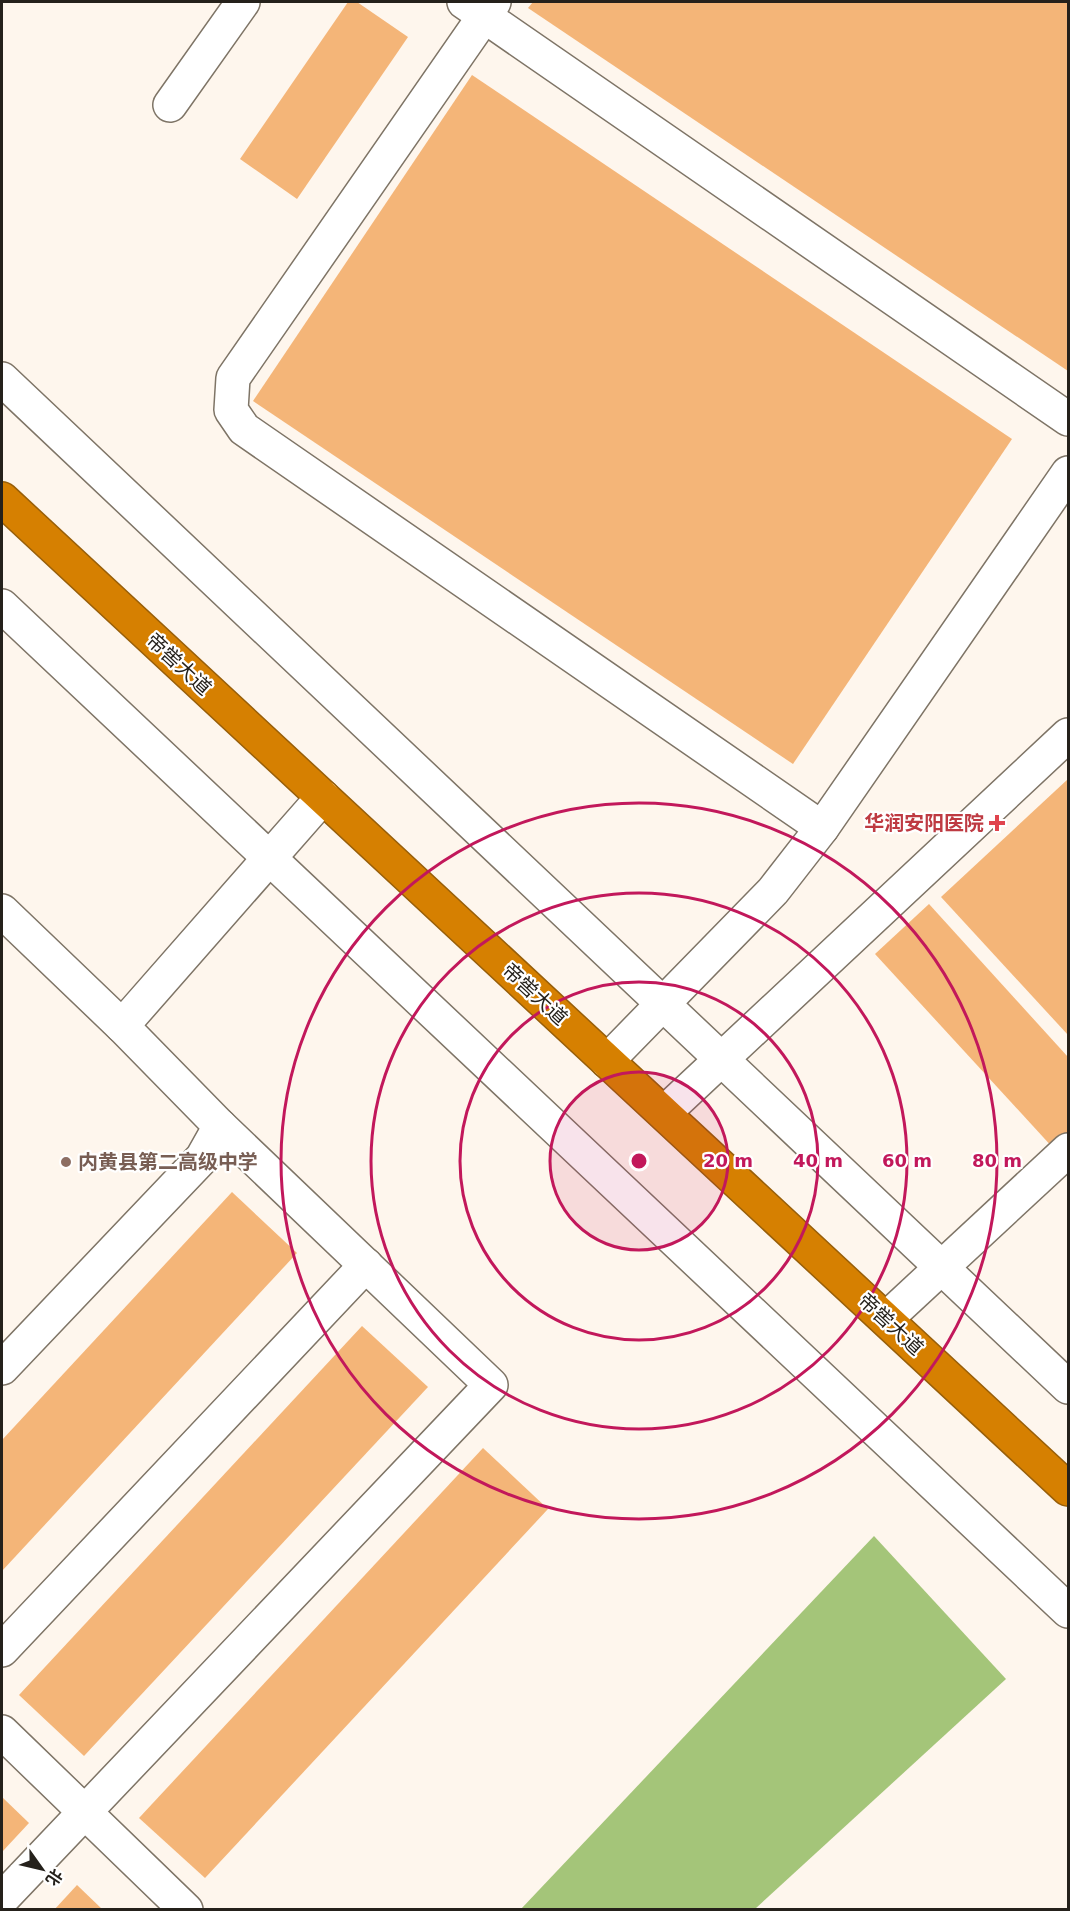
<svg xmlns="http://www.w3.org/2000/svg" width="1070" height="1911" viewBox="0 0 1070 1911" font-family="'DejaVu Sans','Noto Sans SC',sans-serif">
  <rect width="100%" height="100%" fill="#fef6ed"/>
  <!-- forest -->
  <path fill="#a4c579" d="M874,1536l132,143 -251,230h-234z"/>
  <!-- building -->
  <g fill="#f4b578">
    <path d="M348,2h9l51,35 -111,162 -57,-40z"/>
    <path d="M533,2h535v369l-540,-363z"/>
    <path d="M472,75l540,364 -219,325 -540,-363z"/>
    <path d="M1068,779v256l-127,-138z"/>
    <path d="M929,904l139,153v78l-14,14 -179,-195z"/>
    <path d="M232,1192l65,61 -295,318v-131z"/>
    <path d="M362,1326l66,61 -344,369 -65,-61z"/>
    <path d="M483,1448l65,61 -343,369 -66,-60z"/>
    <path d="M2,1797l27,26 -27,29z"/>
    <path d="M77,1885l26,25h-49z"/>
  </g>
  <g fill="none" stroke-linecap="round" stroke-linejoin="round">
    <!-- minor casing -->
    <g stroke="#7e7466" stroke-width="36">
      <g id="minor">
        <path d="M464,2l604,417"/>
        <path d="M494,2l-261,376 -2,32 13,19 578,399"/>
        <path d="M170,105l73,-103"/>
        <path d="M2,379l1066,1008"/>
        <path d="M2,606l1066,1005"/>
        <path d="M2,911l120,115"/>
        <path d="M607,1061l166,-170 49,-63 246,-355"/>
        <path d="M664,1113l404,-378"/>
        <path d="M886,1319l182,-169"/>
        <path d="M2,1368l200,-210 18,-32 -98,-100 201,-229"/>
        <path d="M2,1650l364,-385"/>
        <path d="M2,1732l184,178"/>
        <path d="M2,1899l489,-514 -271,-259"/>
      </g>
    </g>
    <!-- highway casing -->
    <g stroke="#985f0a" stroke-width="36">
      <path id="highway" d="M2,499l1066,990"/>
    </g>
    <!-- minor -->
    <use href="#minor" stroke="#fff" stroke-width="33"/>
    <!-- highway -->
    <use href="#highway" stroke="#d68001" stroke-width="33"/>
  </g>
  <!-- distance rings -->
  <circle cx="639" cy="1161" r="89" fill="#c2185b" fill-opacity=".12"/>
  <g fill="none" stroke="#c2185b" stroke-width="3">
    <circle cx="639" cy="1161" r="89"/>
    <circle cx="639" cy="1161" r="179"/>
    <circle cx="639" cy="1161" r="268"/>
    <circle cx="639" cy="1161" r="358"/>
  </g>
  <!-- markers -->
  <path fill="#e0444e" stroke="#fff" stroke-width="2" d="M994 814h6v6h6v6h-6v6h-6v-6h-6v-6h6z"/>
  <circle fill="#8d6e63" stroke="#fff" stroke-width="2" cx="66" cy="1162" r="6"/>
  <g text-anchor="middle" stroke-width="4.5" stroke-linejoin="round" paint-order="stroke">
    <!-- street labels -->
    <g font-size="20" fill="#25211b" stroke="#fff">
      <text transform="translate(179 664) rotate(43)" y="7">帝喾大道</text>
      <text transform="translate(535 994) rotate(43)" y="7">帝喾大道</text>
      <text transform="translate(891 1324) rotate(43)" y="7">帝喾大道</text>
    </g>
    <!-- health labels -->
    <g font-size="20" font-weight="bold" fill="#be3a42" stroke="#fff" text-anchor="end">
      <text x="984" y="830">华润安阳医院</text>
    </g>
    <!-- education labels -->
    <g font-size="20" font-weight="bold" fill="#785e54" stroke="#fff" text-anchor="start">
      <text x="78" y="1169">内黄县第二高级中学</text>
    </g>
  </g>
  <circle cx="639" cy="1161" r="9" fill="#c2185b" stroke="#fff" stroke-width="3"/>
  <g font-size="18" text-anchor="middle" font-weight="bold" fill="#c2185b" stroke="#fff" stroke-width="4.5" stroke-linejoin="round" paint-order="stroke">
    <text x="728" y="1167">20 m</text>
    <text x="818" y="1167">40 m</text>
    <text x="907" y="1167">60 m</text>
    <text x="997" y="1167">80 m</text>
  </g>
  <!-- border -->
  <rect width="1070" height="1911" fill="none" stroke="#25211b" stroke-width="6"/>
  <!-- north arrow -->
  <g transform="translate(42 1869) rotate(124)" stroke="#ffffff" stroke-width="4.5" paint-order="stroke">
  <path d="M0-4.5L10 22L0 15L-10 22Z" fill="#25211b"/>
  <text y="-9" font-size="16" font-weight="bold" text-anchor="middle" fill="#25211b">北</text>
  </g>
</svg>
